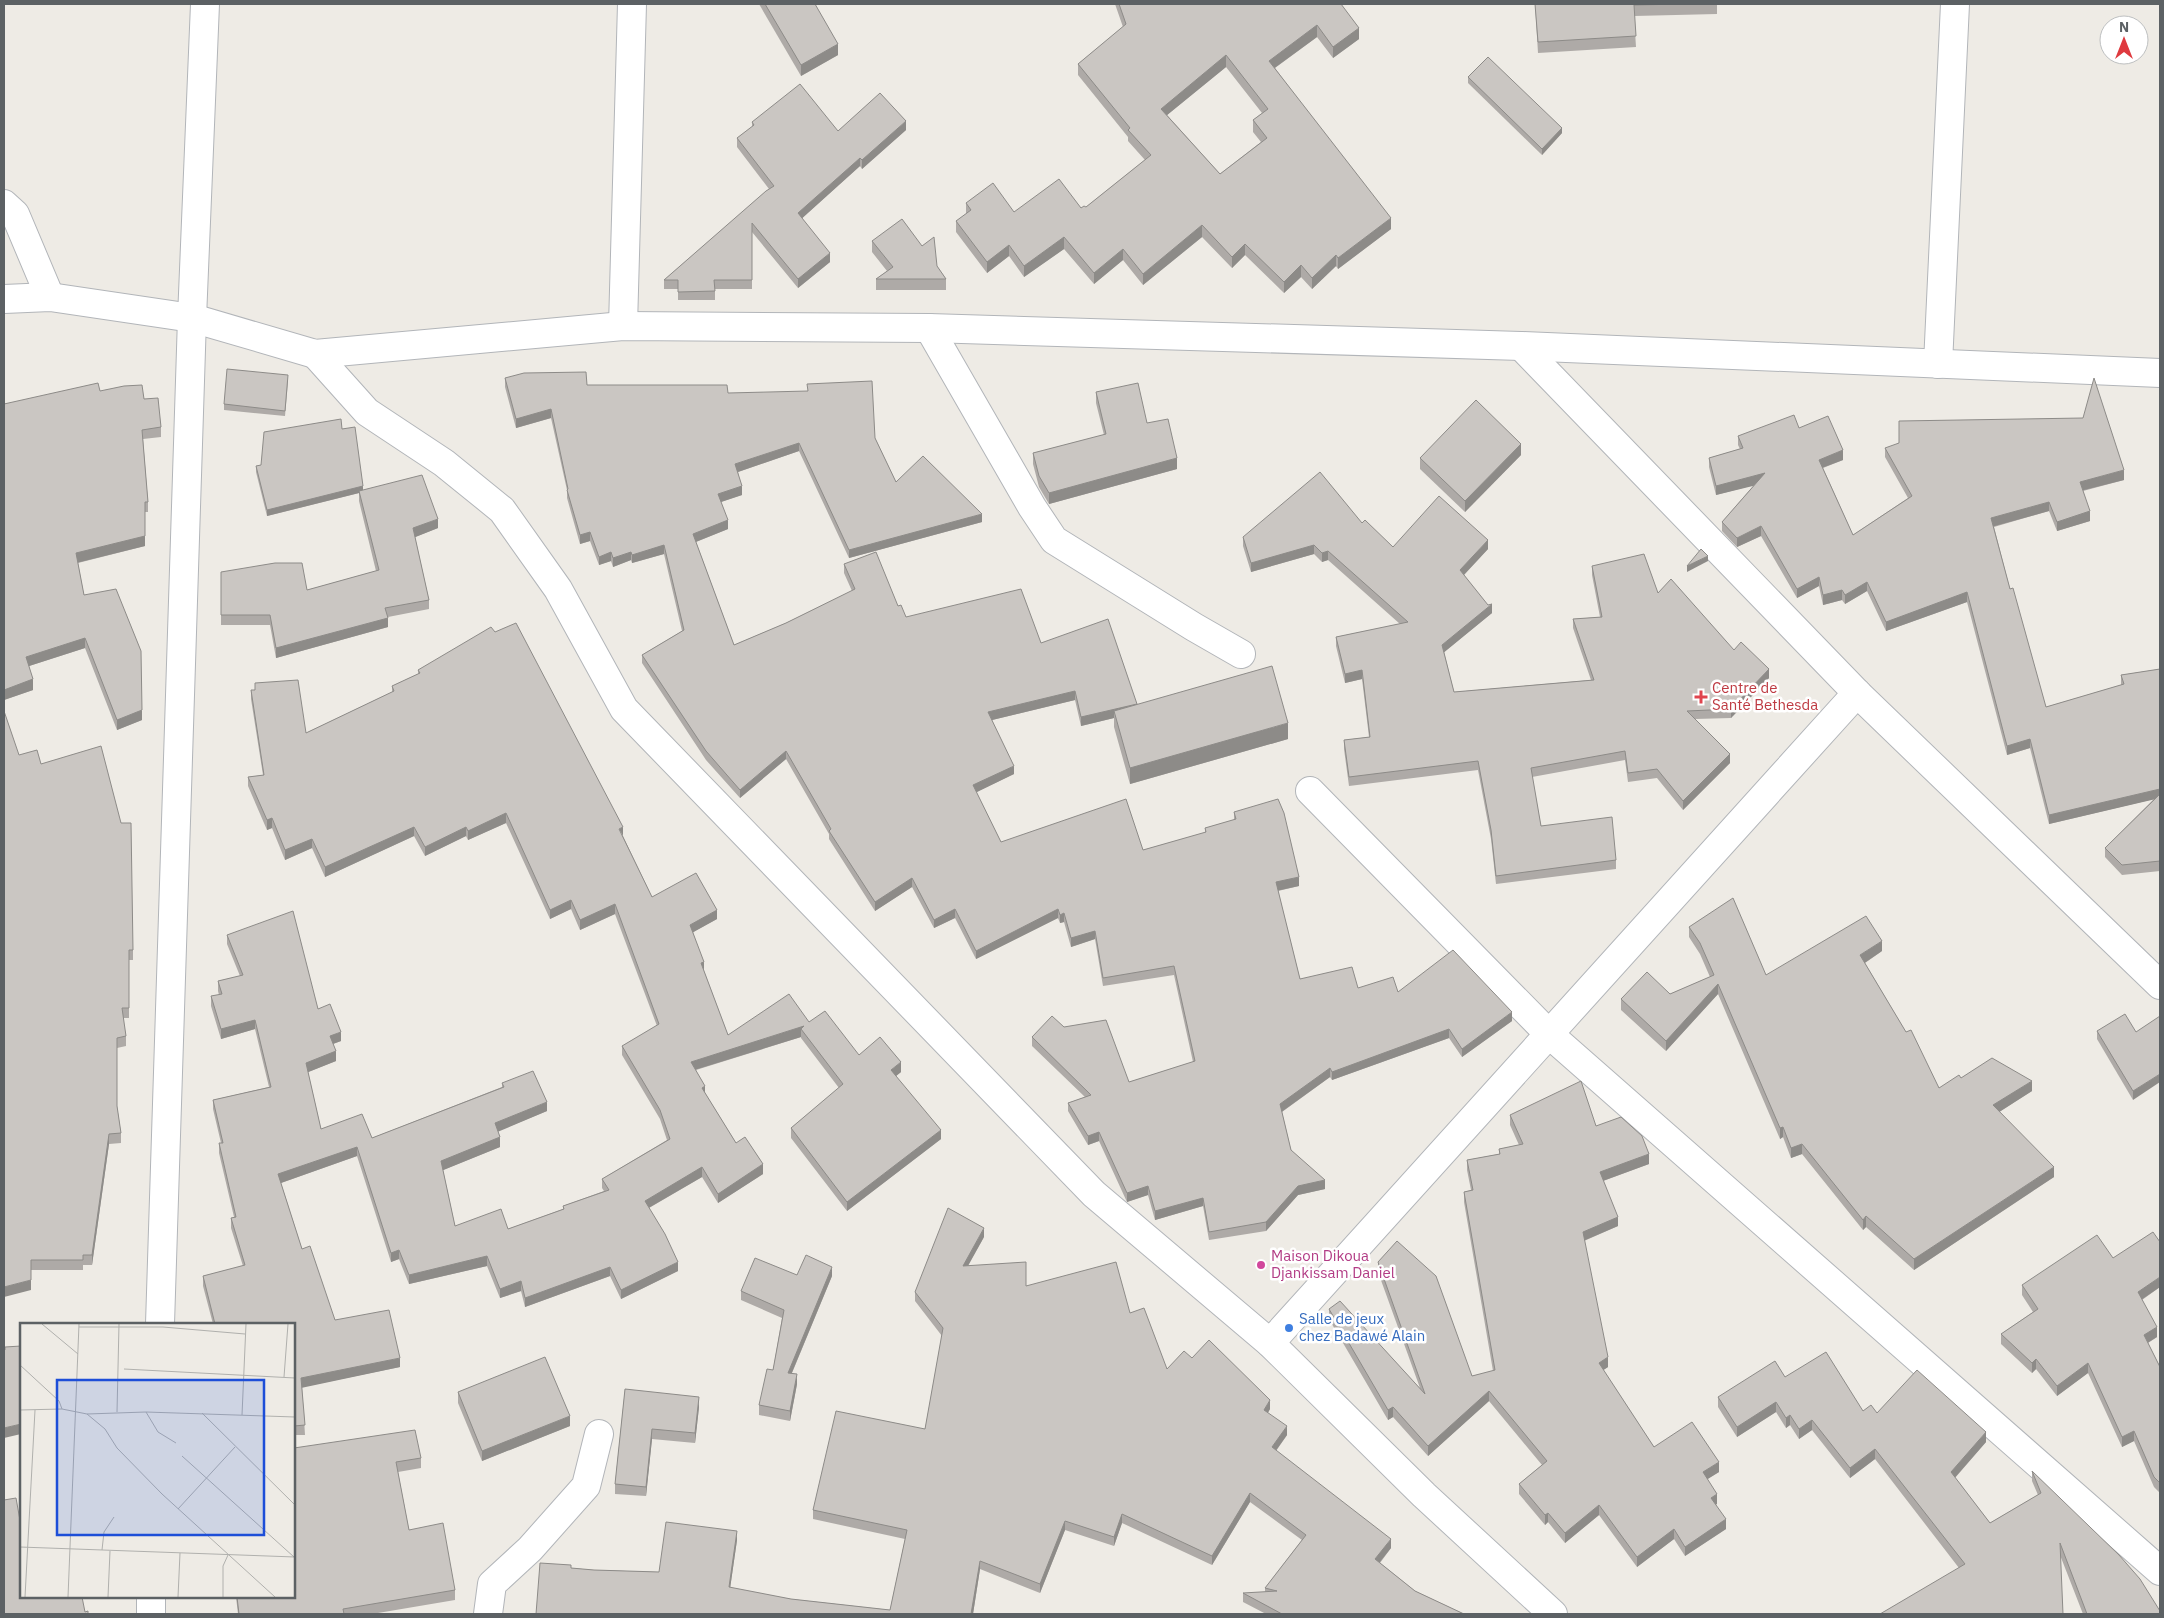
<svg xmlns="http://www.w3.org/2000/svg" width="2164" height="1618" viewBox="0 0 2164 1618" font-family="'IBM Plex Sans',sans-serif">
  <rect width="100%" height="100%" fill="#eeebe5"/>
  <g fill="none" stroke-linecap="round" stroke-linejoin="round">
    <!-- minor casing -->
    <g stroke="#b2b5b9" stroke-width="30">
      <g id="minor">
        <path d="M4,204l11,10 35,83"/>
        <path d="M4,299l46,-2 142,21 123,36 308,-28 306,2 592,18 639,27"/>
        <path d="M623,326l9,-322"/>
        <path d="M929,328l103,179 22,33 140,87 47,27"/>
        <path d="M1521,346l336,347 303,292"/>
        <path d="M315,354l52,58 77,51 58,47 56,79 66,120 470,485 176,149 154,152 129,119"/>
        <path d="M1938,364l17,-360"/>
        <path d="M1310,791l240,244 610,536"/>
        <path d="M160,1324l32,-1006 13,-314"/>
        <path d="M1270,1343l587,-650"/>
        <path d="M151,1614v-17"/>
        <path d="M488,1614l4,-30 38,-35 56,-63 13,-52"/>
      </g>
    </g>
    <!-- minor -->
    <use href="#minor" stroke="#fff" stroke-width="28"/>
  </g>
  <!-- wall -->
  <g fill="#aeaaa7" fill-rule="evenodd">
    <path d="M759,4h56l23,51 -37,21z"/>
    <path d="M1115,4h226l18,35 -26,19 -16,-21 -42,31 116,161 -53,40 -2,-3 -24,23 -11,-12 -17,16 -39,-38 -13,13 -30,-31 -59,48 -20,-25 -29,24 -30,-35 -40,28 -15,-21 -22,17 -31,-41v-11l10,-7v-11l48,9 67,-4 5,-1 59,-47 -17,-19v-4l-50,-62v-11l45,-37zM1226,67l36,46 -9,7v12l8,10 -41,32 -53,-59z"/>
    <path d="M1535,4h182v10l-83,2 2,31 -98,6z"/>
    <path d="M1468,77l94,56 -20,22 -74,-72z"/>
    <path d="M752,122l86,9 68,-1 -44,39 -2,-3 -58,52 28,44 -32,26 -46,-56v57h-37v11h-37v-11h-14v-9l105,-91 -32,-42v-9l15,-11z"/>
    <path d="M872,241l65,25 9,13v11h-70v-11l11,-8 -15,-19z"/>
    <path d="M505,378l82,7 141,8 147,45 21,44 86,40 -133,36 -50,-107 -61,21 4,23 -21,7 7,27 -32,13 38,103 52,-22 66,-32 -8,-18v-9l54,42 8,11 135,26 96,61 151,35 -158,45 -16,-57v-9l-33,8 -6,-26 -83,20 22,54 -38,18 25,50 142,8 62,-17v-5l29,-8v-8l65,74 -21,5 22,88 58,9 40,4 114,29 -50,36 -13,-19 -117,42 -2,-3 -48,35 9,38 34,39 -27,6 -32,36 -57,9 -6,-34 -48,14 -7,-25 -21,7 -28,-61 -11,4 -20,-34v-8l17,-6 -53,-51v-9l32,-10 65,55 64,-20 -19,-87 -71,11 -8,-47 -24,8 -7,-25 -4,1 -2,-5 -82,41 -21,-41 -21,10 -22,-41 -37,24 -46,-72v-5l-43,-75 -46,39 -34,-38 -64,-97v-8l40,-24 -18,-77 -32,9 -1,-3 -18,7 -2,-6 -12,4 -9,-24 -10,3 -13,-46v-8l-16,-72 -35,10 -11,-41z"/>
    <path d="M288,381l-3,35 -61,-6v-6z"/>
    <path d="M100,391l44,8 17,28v10l-18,2 5,63v10h-3v34l-67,17 6,32 58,125 -25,10 -32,-82 -56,18 4,24 -29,10v-299v3z"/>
    <path d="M1096,392l51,31 30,46 -128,35 -10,-17 -6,-23v-11l71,-18 -8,-32z"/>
    <path d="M1799,428l44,32 -20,8 30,67 55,-37 -23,-41v-9l239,32 -41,11 7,30 -33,10 -8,-20 -55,16 16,62 36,118 75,-22v-10l39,-6v202l-38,4 -17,-18v-9l49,-49 -105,25 -19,-76 -23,7 -40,-153 -81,29 -19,-40 -22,13 -3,-4 -19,5 -4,-19 -22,12 -36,-62 -24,11 -15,-16v-9l32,-37 -38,10 -7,-28v-9l31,-9 -2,-4v-9z"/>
    <path d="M342,429l21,61 75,38 -23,9 14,63v9l-41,8v10l-112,31 -6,-33h-49v-53l86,18 69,-19 -17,-70v-8l-92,23 -11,-44v-6l5,-1z"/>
    <path d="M1521,455l-56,57 -45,-43v-11z"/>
    <path d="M1362,523l31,24 95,2 -24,26 28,38 -48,39 10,40 137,-12 -18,-52v-9l27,-2 -8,-42v-9l66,27 76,57 35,28 -38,40 -36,1 35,44 -47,47 -26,-32 -29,4 -3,-22 -93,17 9,49 75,34v9l-120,15 -5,-45 -13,-69 -129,16 -5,-37v-9l25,-3 -7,-58 -17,4 -9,-37v-9l64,-13 -72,-64 -6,2 -8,-8 -63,18 -8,-26v-9z"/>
    <path d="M418,670l205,166 29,61 65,22 -24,13 11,39 24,64 81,-13 50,33 42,17 -5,4 45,63 -94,72 -56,-73v-10l48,-40 -38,-50v-1l-105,33 9,23 31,50 27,31 -45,29 -16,-26 -53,31 29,63 -57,28 -11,-23 -85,31 -4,-16 -21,7 -13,-32 -78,18 -10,-25 -8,3 -34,-106 -76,27 21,66 33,71 65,47 -98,20 3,48h-11v-111h-81l-10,-38v-10l40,-10 -12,-38v-10l3,-1 -15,-64v-10h2l-8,-34v-9l56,-13 -14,-58 -34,10 -10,-33v-10l8,-1 -1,-4v-10l22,-5 -13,-32v-9l91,74 23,32 -8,3 3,17 -28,11 13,57 51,9 130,-51v-4l45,28 -49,20 2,16 -57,23 12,56 53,3 55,-20v-3l41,-15 -2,-3v-9l65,-39 -7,-21 -38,-64v-9l35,-20 -42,-112 -35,16 -9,-21 -21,10 -44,-96 -38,17 -2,-4 -41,20 -11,-20 -89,41 -13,-29 -27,12 -13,-32 -5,2 -19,-44v-9l15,-2 -12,-76v-9h4v-7l51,50 86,-41v-6l26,-12z"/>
    <path d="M19,755l22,9 92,186v10h-4v58h-6l3,18v10l-9,2v58l4,27v10l-12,1 -17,121h-9v5h-52v20z"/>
    <path d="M1689,927l77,48 116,-24 -17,12 74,125 22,-10 71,13 -33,21 55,65 -140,93 -48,-43 -3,3 -61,-76 -11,4 -8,-21 -3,2 -62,-145 -52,57 -45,-41v-11l49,-5 40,-17 -10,-23 -11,-17z"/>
    <path d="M2097,1031l39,1 -3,68 -36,-61z"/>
    <path d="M1510,1115l86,11 53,38 -46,17 15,45 -34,15 24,126 -5,3 51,77 65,25 -12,7 10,25h-1l10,25 -41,27 -11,-17 -37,28 -38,-52 -34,28 -17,-21 -3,3 -26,-31v-10l23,-19 -53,-64 -61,55 -35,-39 -5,3 -59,-101v-10l91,79 -42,-116v-10l94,114 21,-5 -29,-169v-10l7,-2 -4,-20v-10l32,-6v-5l20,-4 -9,-20z"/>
    <path d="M984,1237l-16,28 58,21 104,27 37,56 25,-11 78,51 -2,4 19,22 -11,16 115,97 -11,15 35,28 49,23h-198l-23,-12v-9l22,-1v-4l37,-48 -52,-38 -38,63 -90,-42 -8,23 -49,-16 -25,63 -60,-24 -7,45h-437l35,-46 23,2 65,2 78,-32 -7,48 61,11 99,11 15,-71 -92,-20v-9l112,-81 17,-93 -27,-35v-9z"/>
    <path d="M2113,1258l47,29 -18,13 15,37 -9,6 12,24v126l-6,-6 -20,-46 -12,6 -34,-74 -31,23 -21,-27 -4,4 -31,-29v-10l32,-22 -11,-17v-10z"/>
    <path d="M797,1275l35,1 -40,97 5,11 -7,37 -31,-6v-10l14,-35 9,-52 -41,-18v-9z"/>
    <path d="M1785,1377l78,34 14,2 109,29 -31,36 35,45 48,-28 -6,-14v-10l128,143h-77l-23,-59 -101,13 -84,-109 -25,19 -38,-48 -13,9 -9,-14 -4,3 -10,-16 -39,25 -19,-30v-10z"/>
    <path d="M625,1389l74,18 -4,36 -43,-4 -6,57 -31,-2v-10z"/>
    <path d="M458,1392l112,34 -88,35 -24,-58z"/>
    <path d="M294,1448l127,10v10l-23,4 11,58 46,60v10l-83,14h-134l-2,-17h58z"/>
  </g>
  <!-- shaded-wall -->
  <g fill="#8d8b88">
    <path d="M1317,25v12l-48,35v-11z"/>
    <path d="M1359,28v11l-26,19v-11z"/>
    <path d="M838,44v11l-37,21v-11z"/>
    <path d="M1226,55v12l-65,53v-11z"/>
    <path d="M906,121v9l-44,39v-9z"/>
    <path d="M1562,128v5l-20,22v-6z"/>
    <path d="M860,158v8l-62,56v-9z"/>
    <path d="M1391,218v11l-53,40v-11z"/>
    <path d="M1202,225v12l-59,48v-11z"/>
    <path d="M1064,237v12l-40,28v-11z"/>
    <path d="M1245,244v11l-13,13v-11z"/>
    <path d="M1009,245v11l-22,17v-11z"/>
    <path d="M1123,249v11l-29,24v-11z"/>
    <path d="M830,253v9l-32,26v-9z"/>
    <path d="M1336,255v11l-24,23v-11z"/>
    <path d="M1301,265v12l-17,16v-11z"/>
    <path d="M551,409v9l-35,10v-9z"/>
    <path d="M799,443v8l-64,22v-9z"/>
    <path d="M1521,444v11l-56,57v-11z"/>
    <path d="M1843,450v10l-24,9v-9z"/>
    <path d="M1177,458v11l-128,35v-11z"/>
    <path d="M2124,470v10l-44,11v-9z"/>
    <path d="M1765,473v10l-49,12v-9z"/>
    <path d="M363,486v6l-96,24v-6z"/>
    <path d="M742,486v9l-24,8v-9z"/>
    <path d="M2049,502v9l-58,16v-9z"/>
    <path d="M2090,511v10l-33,10v-9z"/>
    <path d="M982,514v8l-133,36v-8z"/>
    <path d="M438,519v9l-25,10v-10z"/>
    <path d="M728,520v9l-35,14v-9z"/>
    <path d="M1761,526v10l-24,11v-9z"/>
    <path d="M590,532v9l-10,3v-9z"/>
    <path d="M145,536v10l-69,17v-10z"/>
    <path d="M1488,540v9l-28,30v-9z"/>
    <path d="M664,545v9l-32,9v-8z"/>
    <path d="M1314,545v9l-63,18v-9z"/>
    <path d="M1328,551v9l-6,2v-9z"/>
    <path d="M611,552v9l-12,4v-8z"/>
    <path d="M631,552v8l-18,7v-9z"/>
    <path d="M1708,556v5l-21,11v-6z"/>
    <path d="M1819,577v9l-22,12v-9z"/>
    <path d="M1867,582v9l-22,13v-9z"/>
    <path d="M1842,590v10l-19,5v-10z"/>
    <path d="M1967,592v10l-81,29v-9z"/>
    <path d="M1492,604v9l-50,41v-9z"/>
    <path d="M388,618v9l-112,31v-10z"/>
    <path d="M85,638v10l-59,19v-10z"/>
    <path d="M1769,669v9l-38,40v-9z"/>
    <path d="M1362,670v9l-17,4v-9z"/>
    <path d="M33,679v11l-29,10v-10z"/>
    <path d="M1075,691v9l-87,21v-9z"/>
    <path d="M1137,704l-23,7v7l-33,8v-9z"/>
    <path d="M142,710v10l-25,10v-10z"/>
    <path d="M1288,723v16l-158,45v-16z"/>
    <path d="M2030,739v9l-23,7v-9z"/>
    <path d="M786,751v8l-46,39v-8z"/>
    <path d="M1730,754v9l-47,47v-9z"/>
    <path d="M1014,766v8l-41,20v-9z"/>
    <path d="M2160,789v9l-111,26v-9z"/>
    <path d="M506,813v10l-38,17v-9z"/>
    <path d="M272,818v10l-5,2v-10z"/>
    <path d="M414,827v9l-89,41v-10z"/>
    <path d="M466,827v9l-41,20v-9z"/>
    <path d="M623,827v9l-4,-7z"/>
    <path d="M312,839v9l-27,12v-10z"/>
    <path d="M1299,877v9l-23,5v-9z"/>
    <path d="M912,878v9l-37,24v-9z"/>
    <path d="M571,900v9l-21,10v-9z"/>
    <path d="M615,904v10l-35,16v-10z"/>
    <path d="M955,909v9l-21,10v-8z"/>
    <path d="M1058,909v9l-82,41v-8z"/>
    <path d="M717,910v9l-27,15v-9z"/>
    <path d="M1064,913v9l-4,1v-8z"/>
    <path d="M1095,931v8l-24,8v-9z"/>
    <path d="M1882,941v10l-22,15v-11z"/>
    <path d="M704,962v9l-3,-8z"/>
    <path d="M1718,984v10l-52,57v-10z"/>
    <path d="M1512,1012v9l-50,36v-8z"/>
    <path d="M255,1020v9l-34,10v-10z"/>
    <path d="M804,1026l-3,3v8l-110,34v-9z"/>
    <path d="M1449,1029v9l-117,42v-8z"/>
    <path d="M341,1032v9l-11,4v-9z"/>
    <path d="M336,1051v10l-30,12v-10z"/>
    <path d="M901,1062v10l-10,8v-10z"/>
    <path d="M1330,1068v9l-50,36v-9z"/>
    <path d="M2160,1074v8l-27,18v-9z"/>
    <path d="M2032,1081v10l-39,25v-11z"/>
    <path d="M705,1086v9l-3,-7z"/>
    <path d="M547,1102v9l-52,22v-10z"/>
    <path d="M1783,1127v10l-3,2v-11z"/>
    <path d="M941,1130v9l-94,72v-9z"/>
    <path d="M1099,1132v9l-11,4v-9z"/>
    <path d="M109,1134v10l-17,121v-10z"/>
    <path d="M500,1137v10l-59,24v-10z"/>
    <path d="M1802,1144v10l-11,4v-10z"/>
    <path d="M357,1147v9l-79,28v-10z"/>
    <path d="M1649,1154v10l-49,18v-10z"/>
    <path d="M763,1164v10l-45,29v-9z"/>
    <path d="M702,1167v10l-57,33v-9z"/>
    <path d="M2054,1167v10l-140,93v-11z"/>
    <path d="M1325,1180v9l-27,6 -32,36v-9l32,-36z"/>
    <path d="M1148,1186v9l-21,7v-9z"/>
    <path d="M1203,1198v8l-48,14v-9z"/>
    <path d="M1866,1216v11l-3,3v-10z"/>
    <path d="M1618,1217v9l-35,15v-9z"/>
    <path d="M984,1228v9l-21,38v-9z"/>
    <path d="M399,1250v9l-8,3v-9z"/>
    <path d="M487,1256v10l-78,18v-9z"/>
    <path d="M678,1262v9l-57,28v-9z"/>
    <path d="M610,1267v9l-85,31v-9z"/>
    <path d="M832,1267v9l-44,106v-9z"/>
    <path d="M2160,1277v10l-22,15v-10z"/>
    <path d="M31,1280v10l-27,7v-10z"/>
    <path d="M521,1281v10l-21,7v-9z"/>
    <path d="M2157,1327v10l-13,8v-10z"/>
    <path d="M1608,1357v10l-9,6v-10z"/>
    <path d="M400,1358v9l-99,21v-10z"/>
    <path d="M2036,1359v10l-4,4v-10z"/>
    <path d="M2088,1363v10l-31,23v-10z"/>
    <path d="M797,1374v10l-7,37v-10z"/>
    <path d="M1489,1391v10l-61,55v-10z"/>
    <path d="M699,1397v10l-4,36v-10z"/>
    <path d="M1270,1400v9l-6,10v-9z"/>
    <path d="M1776,1402v10l-39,25v-10z"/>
    <path d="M1393,1407v10l-5,3v-10z"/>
    <path d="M1790,1415v10l-4,3v-10z"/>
    <path d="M570,1416v10l-88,35v-10z"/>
    <path d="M1812,1420v10l-13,9v-10z"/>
    <path d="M21,1424v10l-17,4v-10z"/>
    <path d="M1287,1426v9l-15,21v-9z"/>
    <path d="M652,1429v10l-6,57v-9z"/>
    <path d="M2134,1431v10l-12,6v-10z"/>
    <path d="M1986,1432v10l-35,40v-10z"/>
    <path d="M1875,1449v10l-25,19v-10z"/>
    <path d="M1719,1462v10l-16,10v-10z"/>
    <path d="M1250,1493v9l-38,63v-9z"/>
    <path d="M1717,1494v10l-6,3v-9z"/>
    <path d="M1599,1505v10l-34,28v-10z"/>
    <path d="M1548,1513v9l-3,3v-10z"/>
    <path d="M1122,1514v9l-8,23v-9z"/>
    <path d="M1726,1519v10l-41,27v-9z"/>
    <path d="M1065,1521v9l-25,63v-9z"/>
    <path d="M1674,1529v10l-37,28v-10z"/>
    <path d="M737,1531v9l-8,56v-9z"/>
    <path d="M1391,1539v9l-16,20v-9z"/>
    <path d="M980,1561v8l-7,45h-2z"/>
  </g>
  <!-- building -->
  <g fill="#cac6c2" stroke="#8d8b88" fill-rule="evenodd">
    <path d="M765,4h50l23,40 -37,21z"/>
    <path d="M1119,4h222l18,24 -26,19 -16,-22 -48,36 122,157 -53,40 -2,-3 -24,23 -11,-13 -17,17 -39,-38 -13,13 -30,-32 -59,49 -20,-25 -29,24 -30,-36 -40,29 -15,-21 -22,17 -31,-41 15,-11 -5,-7 27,-20 21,29 45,-33 22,29 3,-2 2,1 65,-52 -23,-25 2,-2 -52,-64 48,-40zM1226,55l42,54 -15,11 14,18 -47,36 -59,-65z"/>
    <path d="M1535,4h148l-49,1 2,31 -98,6z"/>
    <path d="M1488,57l74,71 -20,21 -74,-72z"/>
    <path d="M800,84l38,47 42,-38 26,28 -44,39 -2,-2 -62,55 32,40 -32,26 -46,-56v57h-38l1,11 -37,1v-12h-14l102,-89 8,-5 -37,-48 17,-13 -2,-3z"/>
    <path d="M902,219l20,27 12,-9 3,29 9,13h-70l17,-12 -21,-26z"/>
    <path d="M227,369l61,6 -3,36 -61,-7z"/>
    <path d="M586,372l1,13h140l1,8 80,-2 -1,-7 65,-3 3,57 21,44 27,-26 59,58 -133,36 -50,-107 -64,21 7,22 -24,8 10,26 -35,14 41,111 52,-22 69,-34 -11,-25 32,-12 22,54 3,-1 5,12 115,-28 20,54 67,-24 29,85 -56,13 -6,-26 -87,21 26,54 -41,19 28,57 125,-43 17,51 63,-18 -1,-4 31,-9 -2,-7 44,-13 6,14 15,64 -23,5 24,97 52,-12 6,21 35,-11 5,15 55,-42 59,62 -50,37 -13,-20 -117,43 -2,-4 -50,36 11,46 34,30 -27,6 -32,36 -57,10 -6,-34 -48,13 -7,-25 -21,7 -28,-61 -11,4 -20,-33 23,-8 -59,-58 20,-21 12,11 42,-7 23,62 66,-21 -21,-95 -71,12 -8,-47 -24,7 -7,-25 -4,2 -2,-6 -82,42 -21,-42 -21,11 -22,-42 -37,24 -46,-71 2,-2 -45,-78 -46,39 -34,-39 -64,-96 42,-25 -20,-85 -32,10 -1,-3 -18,6 -2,-6 -12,5 -9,-25 -10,3 -13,-45 1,-1 -17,-80 -35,10 -11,-41 19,-5z"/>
    <path d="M2094,378l30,92 -44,12 10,29 -33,11 -8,-20 -58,16 19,71 3,-1 33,119 78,-23 -3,-9 39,-6v120l-111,26 -19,-76 -23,7 -40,-154 -81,30 -19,-40 -22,13 -3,-5 -19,5 -4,-18 -22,12 -36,-63 -24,12 -15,-16 43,-49 -49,13 -7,-28 34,-10 -5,-12 56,-21 5,13 29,-12 15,34 -24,10 34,75 59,-39 -27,-48 14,-5v-22l184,-3z"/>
    <path d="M98,383l2,8 24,-5 18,-1 2,14 14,-1 3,29 -19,3 6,72h-3v34l-69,17 8,42 32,-6 25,62 1,59 -25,10 -32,-82 -59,19 7,22 -29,11v-289v3z"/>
    <path d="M1138,383l9,40 21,-4 9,39 -128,35 -10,-17 -6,-23 73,-19 -10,-42z"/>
    <path d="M1476,400l45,44 -56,57 -45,-43z"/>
    <path d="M341,419l1,10 13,-2 8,59 -96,24 -11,-44 5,-1 3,-33z"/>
    <path d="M1320,472l42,51 3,-3 28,27 46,-51 49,44 -28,30 28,35 4,-1 -50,41 12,47 140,-12 -21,-61 29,-2 -10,-51 52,-12 14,39 13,-14 63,71 7,-8 28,27 -38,40 -44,2 43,43 -47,47 -26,-32 -29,4 -3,-22 -94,17 10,58 71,-9 4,43 -120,16 -5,-46 -13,-69 -129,16 -5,-37 26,-3 -8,-67 -17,4 -9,-37 72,-15 -80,-71 -6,2 -8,-8 -63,18 -8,-26z"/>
    <path d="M422,475l16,44 -25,9 16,72 -44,8 3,10 -112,30 -6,-33h-49v-43l54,-9h27l5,27 72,-20 -20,-79z"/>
    <path d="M1701,549l7,7 -21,10z"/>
    <path d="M516,623l107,204 -4,2 33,68 44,-24 21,37 -27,15 14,37 -3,1 27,72 61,-41 20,28 16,-11 34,44 21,-18 21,25 -10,8 50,60 -94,72 -56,-74 52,-44 -42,-55 3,-3 -113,36 14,24 -3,2 34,55 9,-6 18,27 -45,30 -16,-27 -57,34 20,33 13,28 -57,28 -11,-23 -85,31 -4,-17 -21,8 -13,-33 -78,19 -10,-25 -8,3 -34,-106 -79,27 24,75 8,-3 25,74 54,-10 11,48 -99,20 4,47 -11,1v-102h-79l-12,-48 42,-11 -14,-47 5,-1 -17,-74h4l-10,-43 58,-13 -16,-67 -34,9 -10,-33 11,-2 -4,-13 25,-6 -16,-40 66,-24 25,98 12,-5 11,28 -11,4 6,15 -30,12 15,66 41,-15 10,24 132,-51 -2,-4 31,-12 14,31 -52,21 5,14 -59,24 14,65 46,-17 7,20 56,-20 -1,-3 46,-16 -7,-11 68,-40 -10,-29 -38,-64 37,-22 -44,-120 -35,16 -9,-20 -21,10 -44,-97 -38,18 -2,-4 -41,20 -11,-20 -89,40 -13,-28 -27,11 -13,-32 -5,2 -19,-43 16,-2 -13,-85h4v-7l43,-3 8,53 88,-42 -2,-5 28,-13 -2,-3 73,-43 4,5z"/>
    <path d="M1272,666l16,57 -158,45 -16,-57z"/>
    <path d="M4,711l15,44 18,-5 4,14 60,-18 20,77h10l2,127h-4v58h-7l4,28 -9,2v68l4,27 -12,1 -17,121h-9v5h-52v20l-27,7z"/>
    <path d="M2160,794v67l-38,4 -17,-17z"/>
    <path d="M1733,898l33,77 100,-59 16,25 -22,14 46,77 5,-2 28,58 20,-13 2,3 31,-20 40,23 -39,24 61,62 -140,92 -48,-43 -3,4 -61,-76 -11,4 -8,-21 -3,1 -62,-144 -52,57 -45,-42 26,-27 23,22 44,-19 -14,-32 -11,-16z"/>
    <path d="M2125,1014l11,18 24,-16v58l-27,17 -36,-60z"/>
    <path d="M1581,1081l15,45 25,-9 21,19 7,18 -49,18 18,45 -35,15 25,125 -9,6 55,84 38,-25 27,40 -16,10 14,22 -6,4 15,21 -41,28 -11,-18 -37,28 -38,-52 -34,28 -17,-20 -3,2 -26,-31 28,-23 -58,-70 -61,55 -35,-39 -5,3 -59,-101 11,-8 85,93 -47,-132 19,-21 39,35 36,100 23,-6 -31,-178 9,-2 -6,-30 33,-6 -1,-5 24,-5 -13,-29z"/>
    <path d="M948,1208l36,20 -21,38 63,-4v24l90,-24 14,51 14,-5 23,61 17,-18 8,7 17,-18 61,60 -6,10 23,16 -15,21 119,92 -16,20 40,32 49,23h-182l-39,-21 34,-2 -12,-3 41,-53 -56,-42 -38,63 -90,-42 -8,23 -49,-16 -25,63 -60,-23 -9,53h-435l4,-51 31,2v3l23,2 65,2 7,-50 71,9 -8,56 62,12 99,11 17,-80 -94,-20 23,-99 89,18 18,-101 -28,-36z"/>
    <path d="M2153,1232l7,10v35l-22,15 19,35 -13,8 16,32v116l-6,-6 -20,-46 -12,6 -34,-74 -31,23 -21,-27 -4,4 -31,-29 37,-25 -16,-24 75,-50 16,23z"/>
    <path d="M806,1255l26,12 -44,106 9,1 -7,37 -31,-6 8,-36 6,1 11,-60 -43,-19 14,-33 42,17z"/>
    <path d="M21,1346v78l-17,4v-77l1,-1v-3z"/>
    <path d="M1826,1352l37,59 8,-6 6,8 40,-43 69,62 -35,40 39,51 51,-30 -9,-22 87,84 21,24 20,32v3h-73l-27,-71 3,71h-183l85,-50 -90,-115 -25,19 -38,-48 -13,9 -9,-14 -4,3 -10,-16 -39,25 -19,-30 57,-36 10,16z"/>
    <path d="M545,1357l25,59 -88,35 -24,-59z"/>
    <path d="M625,1389l74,8 -4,36 -43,-4 -6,58 -31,-3z"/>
    <path d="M415,1430l6,28 -25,4 13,68 34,-7 12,67 -112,19 1,5h-105l-2,-17h57v-149z"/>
    <path d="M16,1498l5,28v71h61l3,15 3,-1v3h-84v-114z"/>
  </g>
  <!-- markers -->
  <path fill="#e0444e" stroke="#fff" stroke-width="2" d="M1698.5 689.5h5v5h5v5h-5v5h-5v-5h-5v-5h5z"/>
  <circle fill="#d1479c" stroke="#fff" stroke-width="2" cx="1261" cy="1265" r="5"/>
  <circle fill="#3f7fe0" stroke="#fff" stroke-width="2" cx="1289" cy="1328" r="5"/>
  <g text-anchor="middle" stroke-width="5" stroke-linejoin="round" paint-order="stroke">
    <!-- health labels -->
    <g font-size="15" fill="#be3a42" stroke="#fff" text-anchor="start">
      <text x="1712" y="693">Centre de<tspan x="1712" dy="17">Santé Bethesda</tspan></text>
    </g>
    <!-- hotel labels -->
    <g font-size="15" fill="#b23c85" stroke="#fff" text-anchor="start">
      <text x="1271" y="1261">Maison Dikoua<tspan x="1271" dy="17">Djankissam Daniel</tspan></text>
    </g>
    <!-- shop labels -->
    <g font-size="15" fill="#366cbe" stroke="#fff" text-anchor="start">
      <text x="1299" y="1324">Salle de jeux<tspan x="1299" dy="17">chez Badawé Alain</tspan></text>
    </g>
  </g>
  <!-- overview -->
  <g transform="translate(20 1323)">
    <rect width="275" height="275" fill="#eeebe5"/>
    <path fill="none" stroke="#b0b0ad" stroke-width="1" d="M22,1l36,30M59,4h84l82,7M0,42l39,36 3,8M104,46l171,9M264,54l4,-53M0,87l42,-1 25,5 59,-2 149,5M97,89l2,-88M126,89l12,20 18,11M182,90l93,92M67,91l18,15 12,19 45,46 113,103M222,92l4,-91M162,133l112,101M158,186l57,-62M0,224l275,10M82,227l2,-18 10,-15M5,274l10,-187M48,274l11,-273M88,274l2,-46M158,274l2,-44M203,274v-31l5,-11"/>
    <path fill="#1d4ed8" fill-opacity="0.15" stroke="#1d4ed8" stroke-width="2.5" d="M37,57h207v155h-207z"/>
    <rect width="275" height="275" fill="none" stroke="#5c6164" stroke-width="2.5"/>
  </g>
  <!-- border -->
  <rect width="2164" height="1618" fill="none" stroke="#5c6164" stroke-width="10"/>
  <!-- north arrow -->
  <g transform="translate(2124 40)"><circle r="24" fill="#ffffff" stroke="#bec0c1"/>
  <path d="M0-4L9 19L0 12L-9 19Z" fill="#df3a3f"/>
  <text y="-8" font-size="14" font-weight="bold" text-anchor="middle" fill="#5c6164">N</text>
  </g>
</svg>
